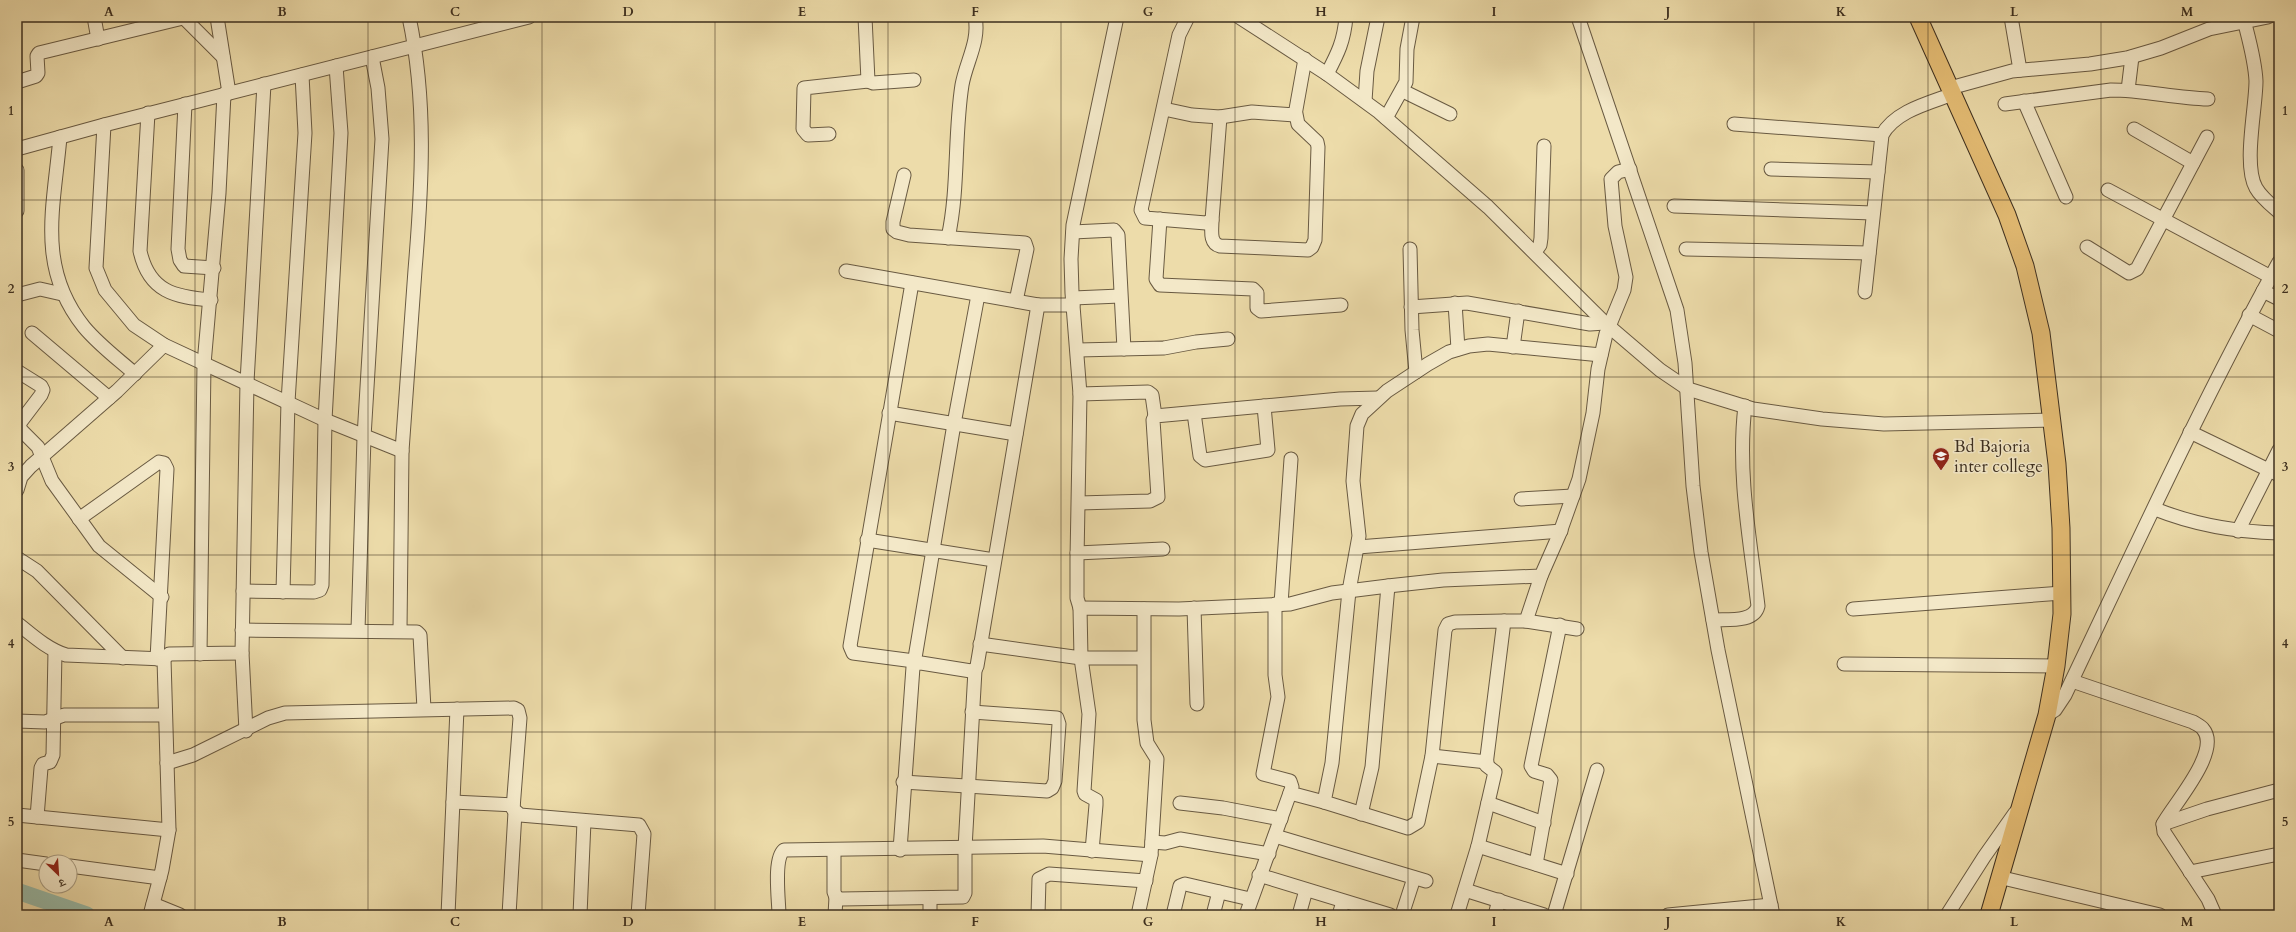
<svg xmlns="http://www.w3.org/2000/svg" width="2296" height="932" viewBox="0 0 2296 932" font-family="Cardo,'Noto Serif Devanagari',serif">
  <rect width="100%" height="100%" fill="#eddcaa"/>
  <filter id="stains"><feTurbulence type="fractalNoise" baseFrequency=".005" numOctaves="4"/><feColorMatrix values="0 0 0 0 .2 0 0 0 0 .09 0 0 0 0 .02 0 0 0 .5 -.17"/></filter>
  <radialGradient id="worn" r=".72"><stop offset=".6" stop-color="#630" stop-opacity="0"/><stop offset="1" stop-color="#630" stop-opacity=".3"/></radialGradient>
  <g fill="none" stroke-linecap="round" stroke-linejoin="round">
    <!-- river -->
    <path stroke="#99bcaa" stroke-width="17" d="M17,891l70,24"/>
    <!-- minor casing -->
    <g stroke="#695a42" stroke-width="15">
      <g id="minor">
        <path d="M94,17l4,22"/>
        <path d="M183,17l40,40"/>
        <path d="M217,17l12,76"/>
        <path d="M865,17l3,64 5,2 41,-3"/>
        <path d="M1188,17l-9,18 -38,175 4,8 61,5 6,-3 8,-103"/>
        <path d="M1239,17l88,57 52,38 109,95 117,116 55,47 28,19 65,20 69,10 62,5 169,-4"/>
        <path d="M1578,17l99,293 8,53 8,123 8,66 17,98 55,265"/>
        <path d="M2011,17l9,53"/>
        <path d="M2244,20c5,20 11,40 12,61 0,27 -13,84 0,107 5,9 15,17 23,24"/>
        <path d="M1327,74c11,-21 17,-33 19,-57"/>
        <path d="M17,82l19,-6 2,-3 -1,-17 2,-3 144,-35"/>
        <path d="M1950,88l62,-17 78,-7 37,-6 34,-10 48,-19 59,-12"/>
        <path d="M2128,90l4,-33"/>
        <path d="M1403,91l47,23"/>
        <path d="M1365,101l2,-30 11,-54"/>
        <path d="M2024,101l42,96"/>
        <path d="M185,104l-7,145 2,11 4,6 30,2"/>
        <path d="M2005,104l106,-14c32,0 64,8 97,9"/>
        <path d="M1164,109l28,6 28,2 32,-5 43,3 10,-56"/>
        <path d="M148,113l-8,138c9,41 35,46 71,49"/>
        <path d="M1386,118l20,-36 1,-33 6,-32"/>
        <path d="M1734,124l148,11"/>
        <path d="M104,125l-8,143 9,22 29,35 30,20 161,75 77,31c4,-60 9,-120 13,-181 7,-84 12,-169 -6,-253"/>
        <path d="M2134,129l59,34"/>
        <path d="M829,134l-21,1 -5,-6 1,-41 64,-7"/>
        <path d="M60,137c-6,70 -24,130 24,190 15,18 34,32 51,47"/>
        <path d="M17,149l87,-24 425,-108"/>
        <path d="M1771,169l107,3"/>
        <path d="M17,170v41"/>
        <path d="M904,175l-11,47v7l4,3 12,3 116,8 2,6 -11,52"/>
        <path d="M2108,190l163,87"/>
        <path d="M1674,206l199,7"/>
        <path d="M1160,219l-4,60 4,6 93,4 4,4v15l4,3 80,-6"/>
        <path d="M1212,220c0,10 -3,23 8,26l88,4 4,-3 3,-7 3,-93 -1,-5 -19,-18 -2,-10"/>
        <path d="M1073,232l41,-2 4,5 6,114"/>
        <path d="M948,238c11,-50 6,-102 14,-153 4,-23 18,-44 13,-68"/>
        <path d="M2087,247l42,26 8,-4 70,-132"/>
        <path d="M1410,249l2,81 4,42"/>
        <path d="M1686,249l183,4"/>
        <path d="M1535,252l5,-7 1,-7 3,-92"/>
        <path d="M846,271l192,34"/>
        <path d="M912,283l-62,363 3,7 61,8"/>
        <path d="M2263,291l16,8"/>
        <path d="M1865,292l17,-157c13,-24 47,-32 71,-41"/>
        <path d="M17,295l23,-6 22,5"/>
        <path d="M1073,298l47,-2"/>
        <path d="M1455,303l3,46"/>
        <path d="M1411,307l56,-4 123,21 15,-1"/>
        <path d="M2249,315l30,16"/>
        <path d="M32,333l77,65"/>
        <path d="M1513,347l5,-36"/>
        <path d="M1078,350l86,-2 32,-6 32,-3"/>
        <path d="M17,371l24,15 2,4 -2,5 -22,29 2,6 17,17 14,34 47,65 63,51"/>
        <path d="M1080,394l68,-2 4,3 3,21"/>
        <path d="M889,413l127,21"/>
        <path d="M1194,413l6,43 5,4 63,-10 -4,-44"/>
        <path d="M2190,432l89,43"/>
        <path d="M17,490l4,-13 10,-11 86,-75 47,-46"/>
        <path d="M1521,499l52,-3"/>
        <path d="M1079,503l71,-2 8,-4 -5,-77 2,-4 185,-17 38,-1"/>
        <path d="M2155,509c40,16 80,23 124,24"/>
        <path d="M79,519l80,-57 5,1 3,6 -10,190"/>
        <path d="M2238,531l41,-81"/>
        <path d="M867,540l127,20"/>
        <path d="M1358,547l203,-16"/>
        <path d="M1077,553l86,-4"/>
        <path d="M17,558l20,13 86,87"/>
        <path d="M243,591l71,1 6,-2 2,-5 3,-165 16,-287 -5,-67"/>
        <path d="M283,592l5,-190 17,-269 -3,-58"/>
        <path d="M1275,604v71l3,22 -15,77 27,7 2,6 -2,6 34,9"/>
        <path d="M1281,604l10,-145"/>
        <path d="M1080,608l-3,-10v-39l3,-165 -8,-101 -1,-34 2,-34 44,-208"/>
        <path d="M1194,608l3,96"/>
        <path d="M1853,609l209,-16"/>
        <path d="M1713,620c14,-1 41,3 45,-14 -8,-67 -21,-133 -13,-200"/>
        <path d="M1504,621h22l15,-45"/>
        <path d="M1526,621l51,8"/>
        <path d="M17,623c15,12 30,26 49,32l98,4"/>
        <path d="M242,630l175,2 3,3 4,74"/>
        <path d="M358,630l6,-193 18,-298 -4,-51 -6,-31"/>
        <path d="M400,630l2,-179"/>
        <path d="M980,644l101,14 -1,-50 99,1 111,-5 42,-11 56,-7 55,-6 98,-4 18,-41 20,-56 14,-66 5,-44 8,-35 18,-44 2,-13 -11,-51 -4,-47 7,-7 12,-3"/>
        <path d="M242,653l4,78"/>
        <path d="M200,654l4,-290 15,-171 5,-99"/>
        <path d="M914,664l40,-240 24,-129"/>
        <path d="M1844,664l212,2"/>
        <path d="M2072,681l121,41c3,2 8,4 10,7 19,22 -30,76 -40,95l1,8 44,67 7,16"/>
        <path d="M2047,715l8,-5 10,-15c69,-145 136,-292 214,-433"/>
        <path d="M17,721l28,1 19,-7h101"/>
        <path d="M1432,756l55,6"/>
        <path d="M167,763l26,-8 75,-37 17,-5 229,-5 4,2 2,8 -7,91 7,6 119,10 5,9 -6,81"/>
        <path d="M903,782l144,9 5,-3 3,-7 4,-57 -2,-6 -85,-6"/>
        <path d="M453,802l60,3"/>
        <path d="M1180,803l43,5 58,11"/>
        <path d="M1488,803l56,20"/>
        <path d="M1361,814l11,-47 16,-181"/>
        <path d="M17,815l152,15"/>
        <path d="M37,817l4,-49 2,-4 7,-2 3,-7 2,-104"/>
        <path d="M2163,824l44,-15 72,-19"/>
        <path d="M1275,836l151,45"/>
        <path d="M1152,842l13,1 15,-4 89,15"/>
        <path d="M1478,846l89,28"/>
        <path d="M900,850l13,-183 1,-3 7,-1 50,8 4,-1 2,-4 61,-361h35"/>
        <path d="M834,851v41l2,5 5,2 122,-2 2,-4v-45l10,-178"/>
        <path d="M1092,851l4,-46v-5l-11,-6 -1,-3 5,-77 -8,-56h62"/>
        <path d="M17,860l29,4"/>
        <path d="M1536,864l15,-84 -4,-5 -13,-4 -3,-5 29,-141"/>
        <path d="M70,866l90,12"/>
        <path d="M2190,872l89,-18"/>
        <path d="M1259,875l131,40"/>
        <path d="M2007,879l153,36"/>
        <path d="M1465,890l79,25"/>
        <path d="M930,899v16"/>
        <path d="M153,904l27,11"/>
        <path d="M150,915l12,-45 7,-40 -5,-171 5,-5 73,-1 5,-271 17,-298"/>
        <path d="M448,915l9,-206"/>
        <path d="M509,915l6,-103"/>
        <path d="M580,915l4,-94"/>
        <path d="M779,915c0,-14 -6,-56 5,-65l259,-4 108,9 6,-96 -10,-16 -3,-23v-111"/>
        <path d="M835,915l1,-18"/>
        <path d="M1038,915l1,-36 10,-5 97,7"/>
        <path d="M1138,915l13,-60"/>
        <path d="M1173,915l7,-29 5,-2 65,15"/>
        <path d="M1213,915l6,-23"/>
        <path d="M1246,915l44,-122"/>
        <path d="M1299,915l7,-25"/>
        <path d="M1339,915l4,-13"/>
        <path d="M1402,915l12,-37"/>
        <path d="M1457,915l21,-69 17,-74 -9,-7 18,-144 -49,1 -7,2 -3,6 -13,126 -14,66 -10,6 -84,-26 8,-39 17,-172 10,-55 -6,-55 4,-55 5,-12 25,-23 41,-27 21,-12 20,-6 19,-2 113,11"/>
        <path d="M1495,915l4,-15"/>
        <path d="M1554,915l43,-145"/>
        <path d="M1668,915l103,-10"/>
        <path d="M1947,915l37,-58 31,-44"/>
      </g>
    </g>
    <!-- major casing -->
    <g stroke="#3d2f1f" stroke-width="19">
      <path id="major" d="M1918,17l89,198 18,51 16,67 16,131 4,64 1,86 -6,52 -9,49 -58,200"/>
    </g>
    <!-- minor -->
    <use href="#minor" stroke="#f3e8c8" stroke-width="13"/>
    <!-- major -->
    <use href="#major" stroke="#e6be75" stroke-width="17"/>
  </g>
  <!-- grid -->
  <path fill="none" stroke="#3d2f1f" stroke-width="1" stroke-opacity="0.55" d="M195,17v898M368,17v898M542,17v898M715,17v898M888,17v898M1061,17v898M1235,17v898M1408,17v898M1581,17v898M1754,17v898M1928,17v898M2101,17v898M17,200h2262M17,377h2262M17,555h2262M17,732h2262"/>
  <!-- icons -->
  <defs>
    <g id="school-pin" transform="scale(0.9)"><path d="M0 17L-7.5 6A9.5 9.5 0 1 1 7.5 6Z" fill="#8f2418" stroke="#f3e8c8"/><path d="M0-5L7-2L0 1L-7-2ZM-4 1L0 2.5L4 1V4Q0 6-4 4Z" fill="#fff"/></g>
  </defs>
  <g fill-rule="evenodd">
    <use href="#school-pin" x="1941" y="456"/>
  </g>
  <g text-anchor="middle" stroke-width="3" stroke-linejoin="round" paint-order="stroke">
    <!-- poi labels -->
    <g font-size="17" fill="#3d2f1f" stroke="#f3e8c8" text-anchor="start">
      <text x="1954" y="452">Bd Bajoria<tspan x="1954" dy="20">inter college</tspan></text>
    </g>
  </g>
  <!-- margin -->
  <rect width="2296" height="932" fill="none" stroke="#eddcaa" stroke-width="44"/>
  <!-- north arrow -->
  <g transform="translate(58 874) rotate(155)"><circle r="19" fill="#f3e8c8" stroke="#aa9e84"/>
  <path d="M0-3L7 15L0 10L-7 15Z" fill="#8f2418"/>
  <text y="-6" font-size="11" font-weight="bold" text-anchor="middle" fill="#3d2f1f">उ</text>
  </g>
  <rect x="22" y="22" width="2252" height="888" fill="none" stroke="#3d2f1f" stroke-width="1.5"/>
  <g font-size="13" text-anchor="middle" font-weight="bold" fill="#3d2f1f">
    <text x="109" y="16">A</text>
    <text x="282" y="16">B</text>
    <text x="455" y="16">C</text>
    <text x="628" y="16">D</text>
    <text x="802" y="16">E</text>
    <text x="975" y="16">F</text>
    <text x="1148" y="16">G</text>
    <text x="1321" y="16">H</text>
    <text x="1494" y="16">I</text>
    <text x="1668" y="16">J</text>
    <text x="1841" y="16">K</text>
    <text x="2014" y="16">L</text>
    <text x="2187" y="16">M</text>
    <text x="11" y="115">1</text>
    <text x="2285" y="115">1</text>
    <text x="11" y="293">2</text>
    <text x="2285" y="293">2</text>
    <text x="11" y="471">3</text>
    <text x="2285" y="471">3</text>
    <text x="11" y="648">4</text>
    <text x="2285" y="648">4</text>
    <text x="11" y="826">5</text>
    <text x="2285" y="826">5</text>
    <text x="109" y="926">A</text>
    <text x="282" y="926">B</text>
    <text x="455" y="926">C</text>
    <text x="628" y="926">D</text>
    <text x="802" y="926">E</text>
    <text x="975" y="926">F</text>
    <text x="1148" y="926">G</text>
    <text x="1321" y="926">H</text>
    <text x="1494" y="926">I</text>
    <text x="1668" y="926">J</text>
    <text x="1841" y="926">K</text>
    <text x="2014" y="926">L</text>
    <text x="2187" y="926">M</text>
  </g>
  <rect width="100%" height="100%" filter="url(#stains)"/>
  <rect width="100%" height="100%" fill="url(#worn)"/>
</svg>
